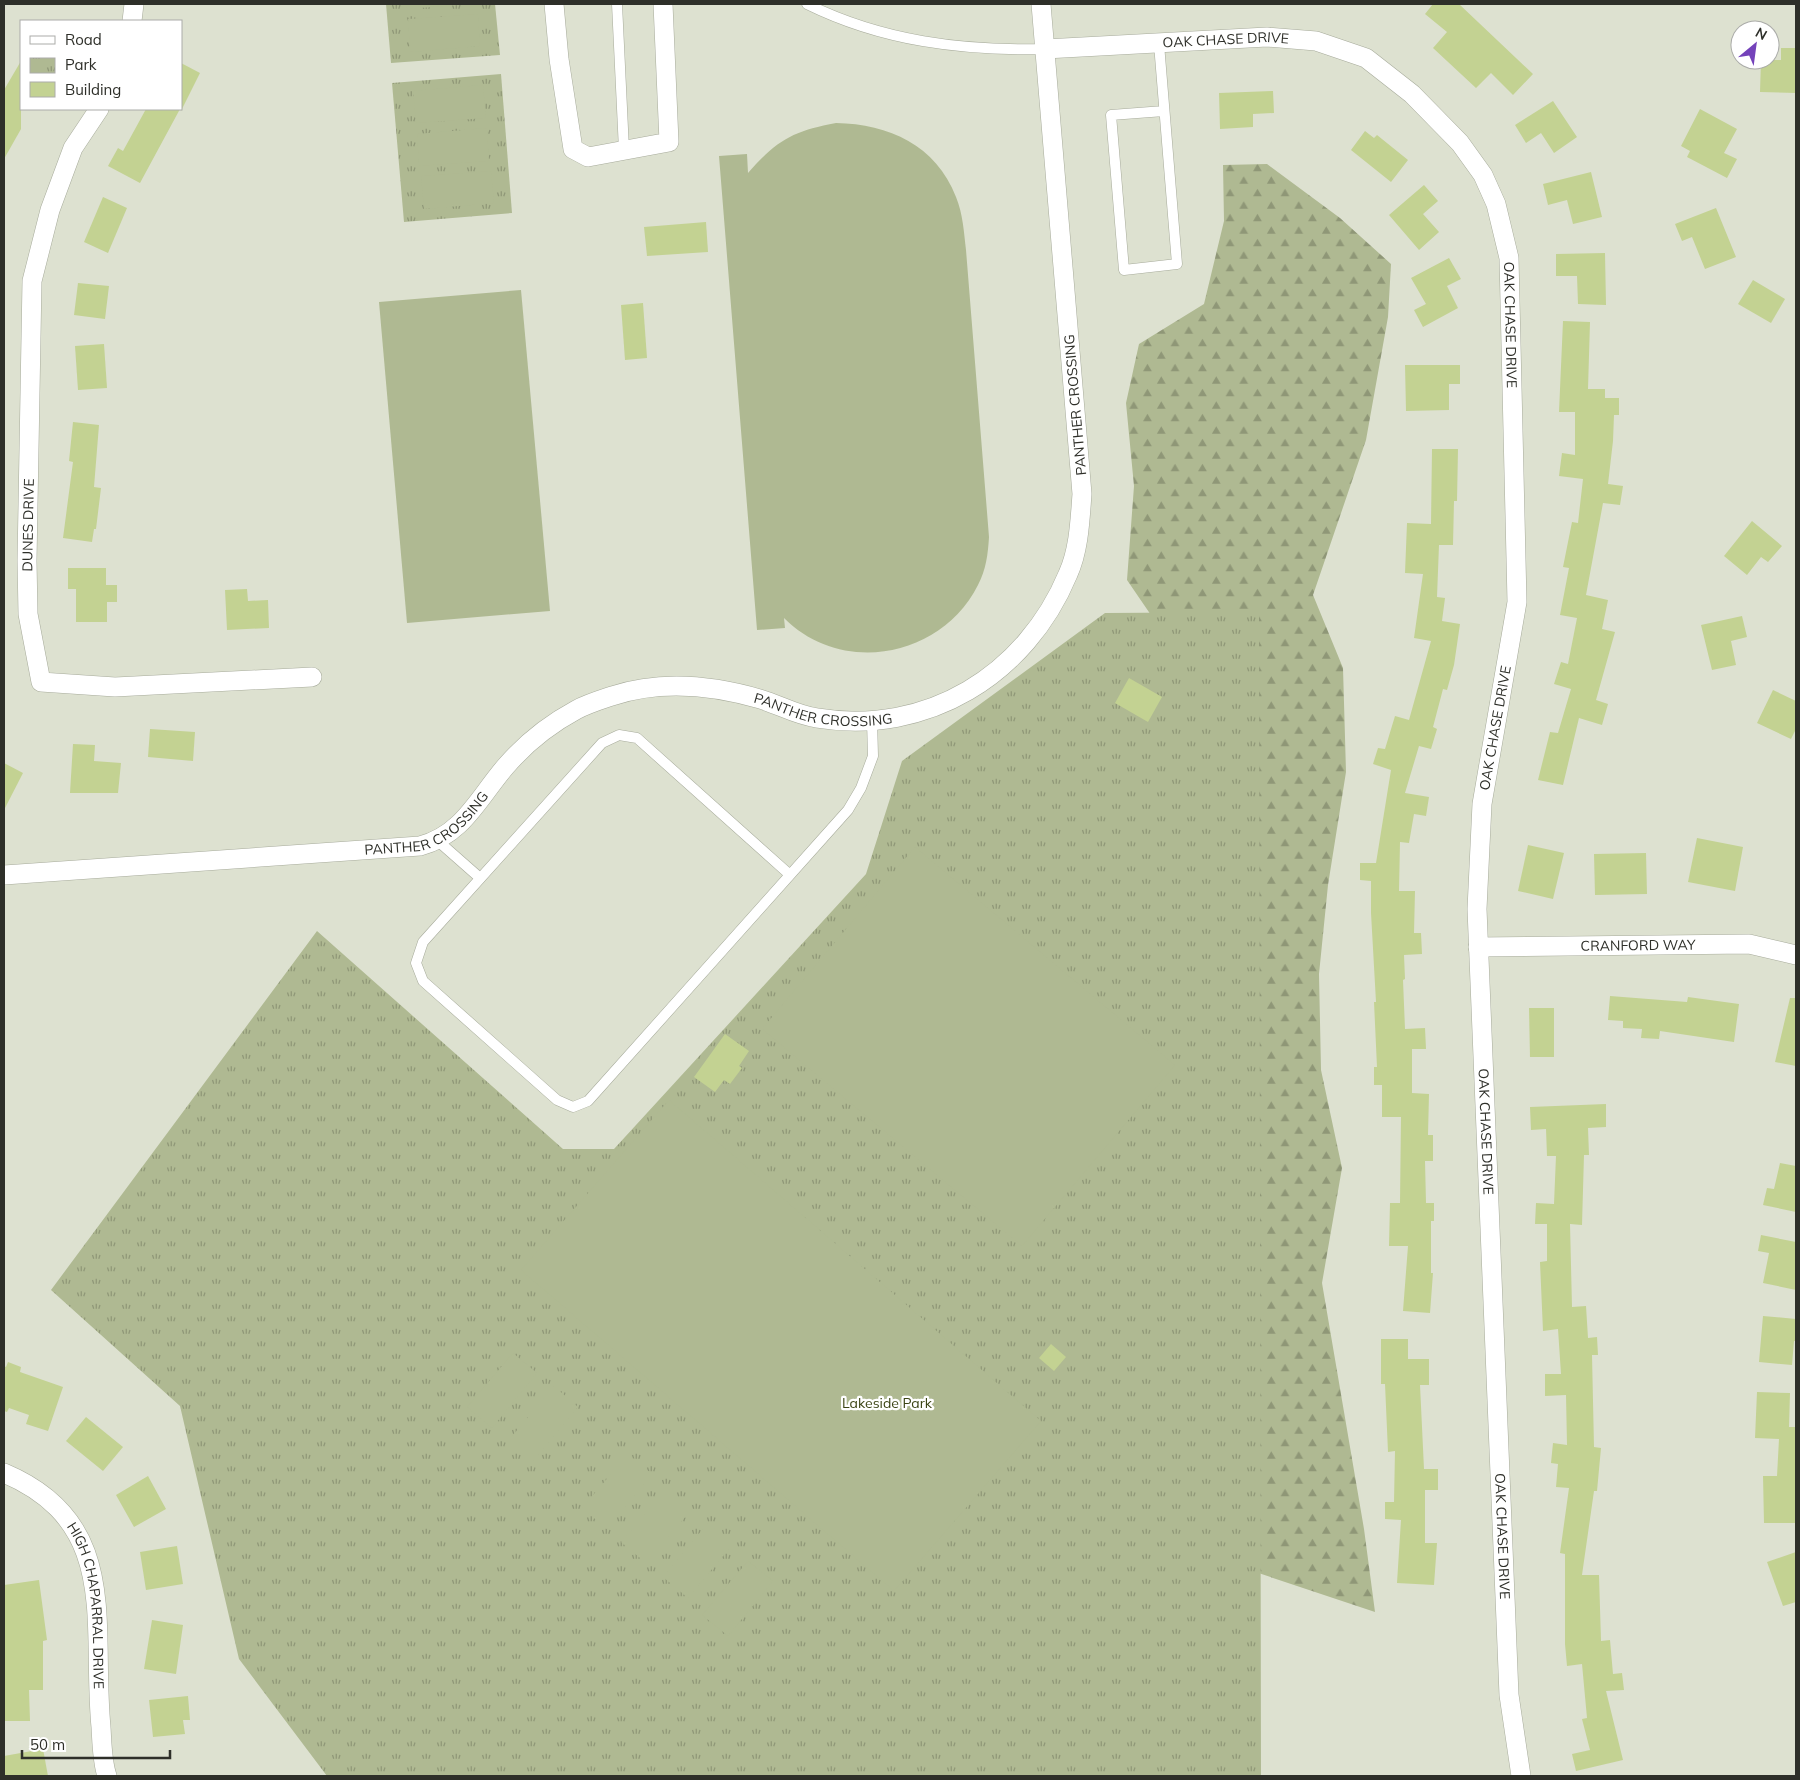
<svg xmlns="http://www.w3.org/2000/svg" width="1800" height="1780" viewBox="0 0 1800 1780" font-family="Mulish,sans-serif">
  <defs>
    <pattern id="forest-firs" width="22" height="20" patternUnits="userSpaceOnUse" patternTransform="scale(1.25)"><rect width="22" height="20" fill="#afb992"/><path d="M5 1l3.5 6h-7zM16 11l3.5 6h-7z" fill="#8f9777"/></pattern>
    <pattern id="park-tufts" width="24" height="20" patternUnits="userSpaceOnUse" patternTransform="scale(1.25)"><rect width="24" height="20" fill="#afb992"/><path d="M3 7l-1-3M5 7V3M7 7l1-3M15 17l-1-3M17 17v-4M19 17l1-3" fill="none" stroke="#8f9777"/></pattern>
  </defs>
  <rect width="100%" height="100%" fill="#dde1d0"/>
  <!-- forest -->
  <path fill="url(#forest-firs)" d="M1267,164l73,54 51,46 -3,53 -22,123 -53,155 30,73 3,104 -18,113 -9,89 2,96 21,98 -20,115 42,246 11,83 -296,-99 102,-854 -54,-79 7,-94 -8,-83 13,-59 65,-40 20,-83 -1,-56z"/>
  <!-- park -->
  <g fill="url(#park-tufts)">
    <path d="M386,4h109l5,51 -109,8z"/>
    <path d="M501,74l11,139 -108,9 -12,-139z"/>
    <path d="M1259,612l2,1164h-934l-88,-117 -59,-253 -129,-116 266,-359 246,218h51l252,-275 36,-113 203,-148z"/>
  </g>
  <!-- garden -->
  <g fill="#afb992">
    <path d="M406,4h66l-65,5z"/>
    <path d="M478,14l2,32 -70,6 -2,-33z"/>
    <path d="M483,85l3,33 -70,5 -3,-32z"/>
    <path d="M836,123c53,1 100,22 120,74 7,17 8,36 10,53l23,287c-1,17 -3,33 -11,48 -37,73 -136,91 -194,33l1,10 -28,2 -38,-474 28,-2 1,19c29,-33 45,-42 88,-50z"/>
    <path d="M487,128l2,33 -70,5 -2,-32z"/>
    <path d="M491,171l3,32 -70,6 -3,-33z"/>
    <path d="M521,290l29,321 -143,12 -28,-321z"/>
    <path d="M915,847l260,218 -153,181 -260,-217z"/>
    <path d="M669,1100l372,321 -147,170 -373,-321z"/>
    <path d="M513,1353l24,20 -45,55 -25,-21z"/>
    <path d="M554,1386l24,21 -45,54 -25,-20z"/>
    <path d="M628,1454l24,20 -45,55 -25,-21z"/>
    <path d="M667,1488l25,21 -46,54 -25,-21z"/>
    <path d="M708,1523l25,21 -45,54 -25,-21z"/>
    <path d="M748,1561l25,20 -45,55 -26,-21z"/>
  </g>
  <!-- building -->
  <g fill="#c3d292">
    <path d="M1433,4h26l74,70 -20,21 -22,-22 -15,15 -43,-40 14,-16 -22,-18z"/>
    <path d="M1781,48h15v45l-36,-1 1,-32h20z"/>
    <path d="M21,61v68l-17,30v-69z"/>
    <path d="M181,63l19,10 -19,38z"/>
    <path d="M1273,91l1,22 -21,1v13l-33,2 -1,-36z"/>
    <path d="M1553,101l24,36 -23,16 -13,-20 -15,10 -11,-18z"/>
    <path d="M146,109h34l-40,74 -32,-17 10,-18 5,3z"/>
    <path d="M1700,109l37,20 -13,24 13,6 -10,19 -40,-21 3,-6 -9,-5z"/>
    <path d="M1365,131l9,7 3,-3 31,25 -17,22 -40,-32z"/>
    <path d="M1591,172l11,45 -29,7 -6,-24 -19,5 -5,-21z"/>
    <path d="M1424,185l14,16 -15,13 16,18 -20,18 -30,-35z"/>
    <path d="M103,197l24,11 -19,45 -24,-11z"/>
    <path d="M1716,208l20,49 -31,12 -13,-32 -10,4 -7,-17z"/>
    <path d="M706,222l2,30 -61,4 -3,-29z"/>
    <path d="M1605,253l1,52 -28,-1 -1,-28h-21v-22z"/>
    <path d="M1449,258l12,21 -14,7 11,22 -35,19 -9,-17 12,-6 -15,-26z"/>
    <path d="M1753,280l32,19 -14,24 -33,-19z"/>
    <path d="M78,283l31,3 -4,33 -31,-4z"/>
    <path d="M643,303l4,55 -22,2 -4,-55z"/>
    <path d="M1563,321l27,1 -2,67h17v9h14v17h-5l-1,26 -5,43 15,2 -3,19 -17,-2 -17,92 22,5 -6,29 13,3 -19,68 12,4 -6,21 -23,-7 -16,67 -25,-5 12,-48 8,1 13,-44 -17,-5 7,-22 7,2 9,-46 -17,-3 9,-47 -6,-1 9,-45 6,1 5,-44 -24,-3 3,-23 13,2v-43h-16z"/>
    <path d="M104,344l3,44 -29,2 -3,-44z"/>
    <path d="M1405,365h55v19h-11v26l-43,1z"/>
    <path d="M73,422l26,3 -5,62 7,1 -5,41h-2l-2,13 -29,-4 10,-76 -4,-1z"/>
    <path d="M1432,449h26l-1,52h-3l-1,44h-14l-2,52 8,1 -3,23 18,3 -6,41 -7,25 -4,-1 -10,38 4,2 -6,20 -12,-3 -14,47 24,4 -3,19 -12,-2 -5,29 -9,-1 -1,49h16l-1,42h7l1,21 -18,1 1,24 -2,1 2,49 20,-1 1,21h-14v44l17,1 -1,41h5v26h-8l1,42h8v18h-3v52h2l-3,40 -27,-2 5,-65h-19l1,-43h10l1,-86h-19v-32h-8v-18h3l-3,-65h2l-5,-89v-32l-11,-1v-17h16l15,-93 -18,-6 5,-16 7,1 10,-33 14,4 22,-79 -17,-3 9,-64 -18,-1 2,-50 24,1z"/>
    <path d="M1752,521l30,25 -14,16 -7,-5 -14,18 -23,-19z"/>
    <path d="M68,568h38v17h11v17h-10v20h-31v-33h-8z"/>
    <path d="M247,589l1,12 20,-1 1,28 -42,2 -2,-40z"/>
    <path d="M1742,616l5,21 -16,4 5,24 -24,5 -11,-45z"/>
    <path d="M1129,678l33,19 -14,25 -33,-19z"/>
    <path d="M1773,690l23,11v28l-5,10 -34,-16z"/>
    <path d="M150,729l45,3 -2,29 -45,-4z"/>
    <path d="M73,744l22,1 -1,16 27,2 -3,30h-48z"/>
    <path d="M4,763l19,10 -19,37z"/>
    <path d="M1697,838l46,9 -8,44 -47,-9z"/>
    <path d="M1528,845l36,8 -11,46 -35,-8z"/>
    <path d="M1646,853l1,41 -52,1 -1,-41z"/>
    <path d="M1610,996l77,6 1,-5 51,7 -5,38 -74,-11 -1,8 -18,-1 1,-9 -19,-1v-7l-15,-1z"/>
    <path d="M1790,998h6v68l-21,-4z"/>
    <path d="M1529,1008h25v49h-24z"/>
    <path d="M725,1034l24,17 -10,15 3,2 -12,16 -6,-4 -9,12 -21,-15z"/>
    <path d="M1606,1104v23l-18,1 1,27h-5l-2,70 -12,-1 2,83 14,-1 2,32 9,-1 1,18h-6l2,92 7,1 -4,43h-3l-12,84h17l2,66 9,-1 3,34 9,-1 2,17 -18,1 17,69 -47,11 -4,-17 18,-4 -8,-31 5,-1 -5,-54 -15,2 -2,-22v-90l-5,-1 9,-65 -13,-1 2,-23 -7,-1 2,-20 14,2 -1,-50 -21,1v-22h16l-3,-45 -15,2 -3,-69 7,-1v-37h-12l1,-21 18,1 2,-48h-9l-1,-27 -15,1 -1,-23z"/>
    <path d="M1780,1163l16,3v46l-33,-7 4,-17 7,1z"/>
    <path d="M1761,1235l35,7v48l-33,-7 6,-30 -11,-2z"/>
    <path d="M1763,1316l33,3v22h-2l-2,24 -33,-3z"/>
    <path d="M1381,1339h27v20h21v26h-9l4,84h14v21h-13v53h12l-3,42 -37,-2 4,-63 -16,-1v-17h9l1,-51 -7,1 -3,-68h-4z"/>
    <path d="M1051,1344l15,13 -12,14 -15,-13z"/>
    <path d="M8,1362l13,5 -1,5 43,15 -15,44 -22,-7 3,-9 -20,-7 -2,4 -3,-1v-45l2,1z"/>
    <path d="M1757,1392l33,1 -1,34h7v96h-32l-1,-47h14l2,-37 -24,-1z"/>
    <path d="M86,1417l37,30 -20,24 -37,-30z"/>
    <path d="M148,1476l18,33 -32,18 -18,-32z"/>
    <path d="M177,1546l6,38 -37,6 -6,-38z"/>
    <path d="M1796,1552v50l-13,4 -16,-44z"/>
    <path d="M39,1580l8,60 -4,1v49h-14l1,31h-26v-136z"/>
    <path d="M152,1620l31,5 -7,49 -32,-5z"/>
    <path d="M188,1696l2,24h-7l2,14 -32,3 -4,-37z"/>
    <path d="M43,1749l5,27h-44v-20z"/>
  </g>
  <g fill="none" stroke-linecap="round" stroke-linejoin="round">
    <!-- lane casing -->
    <g stroke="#a7ab9b" stroke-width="11">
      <g id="lane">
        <path d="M617,4l7,146"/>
        <path d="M807,4c75,37 155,47 238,45"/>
        <path d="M1159,44l18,220 -53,6 -13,-155 53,-4"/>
        <path d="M438,841l42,37"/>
        <path d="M789,874l-152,-136 -18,-3 -17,8 -179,199 -7,21 7,18 134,119 16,7 15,-6 260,-291 13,-22 12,-32 -1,-36"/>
      </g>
    </g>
    <!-- street casing -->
    <g stroke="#a7ab9b" stroke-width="20">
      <g id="street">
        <path d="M554,4l5,55 14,90 15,8 81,-15 -6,-138"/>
        <path d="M132,21l2,-17"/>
        <path id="s1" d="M1045,49l222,-12 49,4 50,17 46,36 48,49 23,32 13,29 13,54 8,344 -35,202 -5,105 32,786 12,81"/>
        <path d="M99,109l-26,39 -23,62 -18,71 -5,280 1,53 13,68 74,5 197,-10"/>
        <path id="s2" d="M4,875l416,-29c43,-11 59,-49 86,-80 19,-22 44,-42 70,-56 11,-6 24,-10 36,-14 48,-16 100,-11 148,3 20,6 36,16 57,19 110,18 209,-43 251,-144 11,-24 12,-54 14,-80l-41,-490"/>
        <path id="s3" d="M1478,947l271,-3 47,11"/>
        <path id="s4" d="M4,1473c118,50 87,151 97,254 1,16 1,34 6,49"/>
      </g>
    </g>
    <!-- lane -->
    <use href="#lane" stroke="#fff" stroke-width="10"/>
    <!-- street -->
    <use href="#street" stroke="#fff" stroke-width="19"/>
  </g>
  <g text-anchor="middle" stroke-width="4.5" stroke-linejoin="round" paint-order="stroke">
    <!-- street labels -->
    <g font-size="14" fill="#2e2f29" stroke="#fff">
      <text dy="5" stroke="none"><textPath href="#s1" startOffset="181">OAK CHASE DRIVE</textPath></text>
      <text dy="5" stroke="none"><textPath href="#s1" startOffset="645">OAK CHASE DRIVE</textPath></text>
      <text transform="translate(1075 405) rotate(-95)" y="5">PANTHER CROSSING</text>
      <text transform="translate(28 525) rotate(-89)" y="5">DUNES DRIVE</text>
      <text dy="5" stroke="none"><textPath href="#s2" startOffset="881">PANTHER CROSSING</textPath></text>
      <text transform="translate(1495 728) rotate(-80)" y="5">OAK CHASE DRIVE</text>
      <text dy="5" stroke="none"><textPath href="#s2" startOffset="432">PANTHER CROSSING</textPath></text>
      <text dy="5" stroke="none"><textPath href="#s3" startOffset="160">CRANFORD WAY</textPath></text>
      <text dy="5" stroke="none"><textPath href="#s1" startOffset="1455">OAK CHASE DRIVE</textPath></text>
      <text dy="5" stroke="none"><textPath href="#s1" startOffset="1860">OAK CHASE DRIVE</textPath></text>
      <text dy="5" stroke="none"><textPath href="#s4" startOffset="170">HIGH CHAPARRAL DRIVE</textPath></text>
    </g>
    <!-- park labels -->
    <g font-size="14" fill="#3a4313" stroke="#fff">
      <text x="887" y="1408">Lakeside Park</text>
    </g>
  </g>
  <!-- border -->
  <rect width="1800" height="1780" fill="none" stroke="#2e2f29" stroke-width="10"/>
  <!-- legend -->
  <rect x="20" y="20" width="162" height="90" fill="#ffffff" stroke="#abaca9"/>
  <rect x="30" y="36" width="25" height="8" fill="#ffffff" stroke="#abaca9"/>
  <text x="65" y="45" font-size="15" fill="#2e2f29">Road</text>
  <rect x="30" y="58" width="25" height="15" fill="url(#park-tufts)" stroke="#abaca9"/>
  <text x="65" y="70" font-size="15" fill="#2e2f29">Park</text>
  <rect x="30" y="82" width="25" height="15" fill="#c3d292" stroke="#abaca9"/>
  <text x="65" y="95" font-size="15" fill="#2e2f29">Building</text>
  <!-- north arrow -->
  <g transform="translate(1755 45) rotate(29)"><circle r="24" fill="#ffffff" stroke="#abaca9"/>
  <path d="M0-4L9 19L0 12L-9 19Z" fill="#7442ba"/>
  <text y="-8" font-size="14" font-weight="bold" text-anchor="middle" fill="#2e2f29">N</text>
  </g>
  <!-- scale -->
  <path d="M22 1750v8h148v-8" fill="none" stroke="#2e2f29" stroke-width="2.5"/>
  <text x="30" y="1750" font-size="15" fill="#2e2f29" stroke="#ffffff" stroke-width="4" paint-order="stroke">50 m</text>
</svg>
